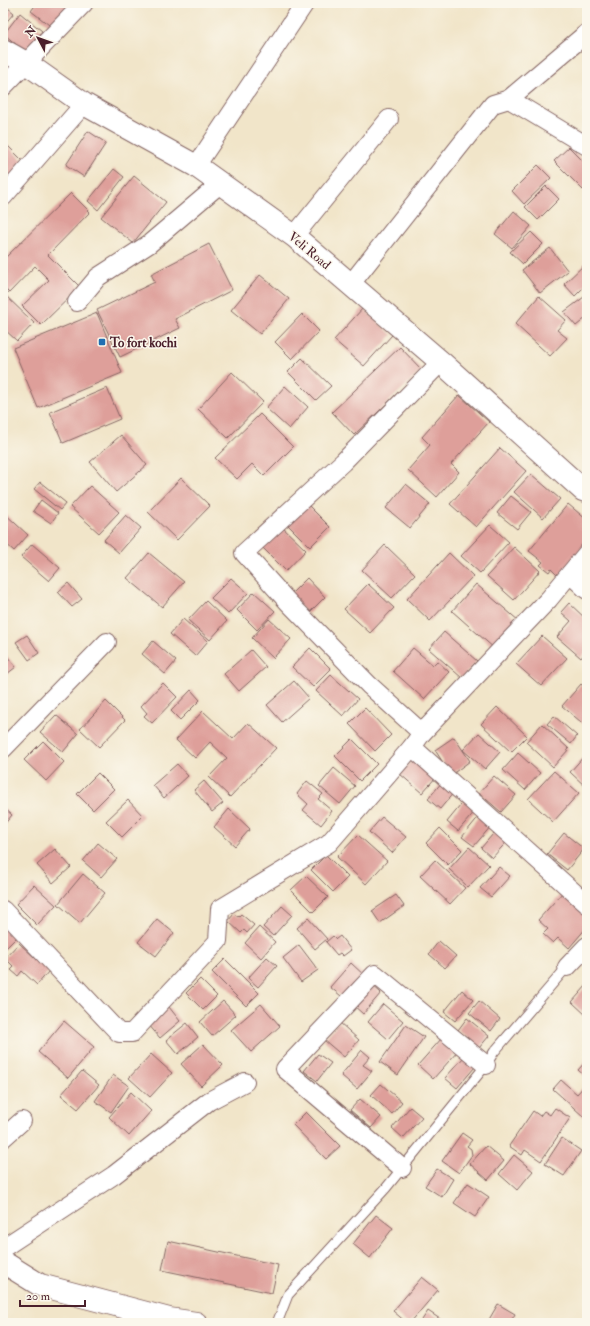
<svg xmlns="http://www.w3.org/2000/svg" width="590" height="1326" viewBox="0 0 590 1326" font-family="'IM FELL Double Pica',serif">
  <rect width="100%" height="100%" fill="#fbf7ec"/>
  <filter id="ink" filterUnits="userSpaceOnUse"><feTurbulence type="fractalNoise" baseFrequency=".025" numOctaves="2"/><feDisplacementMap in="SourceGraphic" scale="8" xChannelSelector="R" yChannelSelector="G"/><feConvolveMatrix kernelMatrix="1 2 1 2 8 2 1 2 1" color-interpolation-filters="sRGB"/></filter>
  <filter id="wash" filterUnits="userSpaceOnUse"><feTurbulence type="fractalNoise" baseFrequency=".012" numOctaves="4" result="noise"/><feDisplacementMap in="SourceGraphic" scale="16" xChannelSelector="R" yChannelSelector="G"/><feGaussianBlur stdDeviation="0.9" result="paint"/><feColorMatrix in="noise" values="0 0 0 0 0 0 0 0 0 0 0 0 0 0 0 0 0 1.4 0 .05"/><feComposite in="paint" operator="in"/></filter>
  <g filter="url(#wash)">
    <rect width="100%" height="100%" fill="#f1e5c9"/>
    <g id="blocks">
      <!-- building -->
      <g fill="#de9f9a">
        <path d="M37,3h27l6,4 -17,21 -22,-17z"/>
        <path d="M3,4l11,9 -11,13z"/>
        <path d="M20,13l22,18 -17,21 -21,-18z"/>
        <path d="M88,131l18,12 -22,34 -18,-12z"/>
        <path d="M3,141l24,24 -24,25z"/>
        <path d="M569,147l18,18v21l-4,4 -29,-29z"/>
        <path d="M538,165l13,13 -27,26 -12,-13z"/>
        <path d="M114,169l10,8 -26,33 -10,-9z"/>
        <path d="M134,176l32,26 -33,41 -32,-26z"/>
        <path d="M546,186l13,13 -21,21 -13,-13z"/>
        <path d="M71,193l19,19 -42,43 32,32 -39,38 -19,-19 27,-26 -14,-14 -26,27 -6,-6v-27z"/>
        <path d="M514,211l17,15 -19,22 -17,-14z"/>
        <path d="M531,232l12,12 -20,20 -13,-12z"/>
        <path d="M209,244l23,46 -57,29 5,9 -60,29 -23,-47 58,-28 -4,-8z"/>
        <path d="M550,248l18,23 -28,22 -18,-23z"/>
        <path d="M586,263l1,1v20l-12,12 -11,-12z"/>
        <path d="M260,275l29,24 -29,35 -29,-24z"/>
        <path d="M3,293l31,30 -17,18 -14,-13z"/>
        <path d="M539,296l27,24 -9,10 10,8 -17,18 -35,-32z"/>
        <path d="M584,297l3,4v16l-11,9 -12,-14z"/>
        <path d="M363,308l29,27 -28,31 -30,-26z"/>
        <path d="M97,313l25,60 -84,35 -25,-60z"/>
        <path d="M302,314l17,17 -27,28 -17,-17z"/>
        <path d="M400,347l22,23 -68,65 -22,-23z"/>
        <path d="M302,358l29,28 -15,14 -28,-28z"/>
        <path d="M232,372l31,30 -35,36 -30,-29z"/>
        <path d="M285,386l23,21 -19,22 -23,-21z"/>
        <path d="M107,388l13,31 -57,24 -13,-31z"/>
        <path d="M459,395l30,27 -38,42 8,8 -22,25 -29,-27 22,-25 -8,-8z"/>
        <path d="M260,414l33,33 -29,29 -12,-12 -15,15 -22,-21z"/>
        <path d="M121,435l26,30 -31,27 -26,-30z"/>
        <path d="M500,448l26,23 -50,56 -26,-23z"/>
        <path d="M531,474l29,25 -17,19 -29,-26z"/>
        <path d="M181,478l29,28 -33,34 -29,-28z"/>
        <path d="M40,482l26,21 -6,7 -26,-21z"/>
        <path d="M406,484l24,20 -20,24 -24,-20z"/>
        <path d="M90,486l29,26 -20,21 -29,-26z"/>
        <path d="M511,496l20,16 -14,17 -20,-16z"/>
        <path d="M41,500l17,13 -7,10 -18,-12z"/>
        <path d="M305,502l25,25 -20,20 -25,-25z"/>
        <path d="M568,504l19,16v24l-28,33 -8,-8 -2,3 -9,-7 3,-3 -14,-11z"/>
        <path d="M3,512l25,23 -14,16 -11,-10z"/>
        <path d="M126,515l15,13 -22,25 -15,-13z"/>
        <path d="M280,525l26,25 -20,21 -26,-26z"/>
        <path d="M490,525l19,17 -29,31 -19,-17z"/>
        <path d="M32,544l28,24 -11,13 -28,-24z"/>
        <path d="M385,545l30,29 -23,24 -30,-28z"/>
        <path d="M514,547l26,24 -26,29 -27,-24z"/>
        <path d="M149,553l35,29 -22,25 -35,-29z"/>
        <path d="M449,553l24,23 -43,45 -23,-22z"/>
        <path d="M231,578l17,15 -20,21 -17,-16z"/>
        <path d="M307,578l18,19 -17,17 -19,-18z"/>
        <path d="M68,583l14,16 -10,8 -14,-15z"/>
        <path d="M368,584l26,24 -24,25 -26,-24z"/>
        <path d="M476,584l43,37 -24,28 -43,-38z"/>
        <path d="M254,592l21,19 -18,19 -20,-20z"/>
        <path d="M206,601l21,20 -17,19 -22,-20z"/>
        <path d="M569,603l18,17v31l-6,7 -24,-21 14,-16 -10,-9z"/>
        <path d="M183,619l25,22 -13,15 -25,-22z"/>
        <path d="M269,619l22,20 -18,19 -21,-20z"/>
        <path d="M444,632l33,29 -15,17 -33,-29z"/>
        <path d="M27,635l12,18 -10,7 -13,-18z"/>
        <path d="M542,636l25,22 -26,28 -25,-22z"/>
        <path d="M153,641l23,20 -11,13 -23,-20z"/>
        <path d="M310,648l21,21 -18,18 -21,-20z"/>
        <path d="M413,648l20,17 4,-4 12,11 -25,27 -31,-28z"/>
        <path d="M251,650l15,17 -27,24 -15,-17z"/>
        <path d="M6,655l10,12 -13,10v-19z"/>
        <path d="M331,675l27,24 -15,17 -27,-25z"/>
        <path d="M294,681l15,17 -27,24 -15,-17z"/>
        <path d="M163,683l14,14 -25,26 -8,-7 3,-3 -6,-7z"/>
        <path d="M581,684l6,5v38l-25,-21z"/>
        <path d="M191,690l9,10 -20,20 -9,-9z"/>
        <path d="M106,701l19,19 -26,27 -19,-18z"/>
        <path d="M497,707l30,29 -16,16 -30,-28z"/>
        <path d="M365,708l26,27 -16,16 -26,-27z"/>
        <path d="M203,711l30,28 15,-16 28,25 -46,49 -21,-20 18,-19 -17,-16 -15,16 -19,-18z"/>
        <path d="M56,715l22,19 -15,18 -23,-20z"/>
        <path d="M554,716l23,20 -6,8 -24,-20z"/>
        <path d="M542,724l27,25 -16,18 -27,-25z"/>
        <path d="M479,733l21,19 -15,17 -22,-19z"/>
        <path d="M454,737l16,24 -19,14 -16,-25z"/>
        <path d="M352,739l25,25 -17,17 -25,-25z"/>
        <path d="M43,741l21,21 -18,19 -22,-21z"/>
        <path d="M518,753l22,20 -15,17 -22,-20z"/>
        <path d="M585,755l2,1v32l-17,-16z"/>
        <path d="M415,757l22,19 -15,17 -22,-19z"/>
        <path d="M177,764l11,12 -24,22 -11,-13z"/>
        <path d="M334,768l21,18 -15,18 -21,-18z"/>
        <path d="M554,771l25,22 -26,29 -25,-23z"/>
        <path d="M98,773l16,16 -21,21 -16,-16z"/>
        <path d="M494,776l22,19 -15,17 -22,-19z"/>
        <path d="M204,781l19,22 -11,9 -18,-22z"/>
        <path d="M307,781l16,13 -5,5 14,12 -11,14 -18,-15 5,-6 -11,-10z"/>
        <path d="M442,782l12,10 -14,17 -12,-10z"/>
        <path d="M128,800l15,16 -21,21 -16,-16z"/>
        <path d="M465,800l11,10 -18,21 -11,-9z"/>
        <path d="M3,807l9,8 -9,11z"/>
        <path d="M229,809l21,20 -15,17 -21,-19z"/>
        <path d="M480,815l12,10 -18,21 -12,-9z"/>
        <path d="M382,817l24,20 -14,16 -23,-21z"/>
        <path d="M499,827l12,10 -19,21 -11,-10z"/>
        <path d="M440,828l22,22 -14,15 -22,-22z"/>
        <path d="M564,833l20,16 -17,21 -20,-16z"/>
        <path d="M358,835l29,26 -21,23 -29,-27z"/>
        <path d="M98,843l19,16 -16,18 -18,-16z"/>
        <path d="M469,847l20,18 -21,22 -19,-18z"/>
        <path d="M55,849l16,18 -18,16 -16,-18z"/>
        <path d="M326,855l22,22 -15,15 -22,-22z"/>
        <path d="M435,860l30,28 -15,16 -30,-28z"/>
        <path d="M499,867l11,9 -19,21 -11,-9z"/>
        <path d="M83,874l22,19 -25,30 -22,-19z"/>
        <path d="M306,876l22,21 -15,15 -22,-22z"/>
        <path d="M34,885l22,20 -19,20 -21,-21z"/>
        <path d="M564,891l23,21v15l-18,21 -11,-10 -5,5 -10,-9 5,-5 -10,-9z"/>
        <path d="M396,895l8,11 -24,17 -8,-12z"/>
        <path d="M282,906l10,9 -19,21 -10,-9z"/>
        <path d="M234,914l4,3 3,-3 13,11 -7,8 -3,-3 -3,3 -13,-12z"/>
        <path d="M308,918l19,21 -12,10 -18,-21z"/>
        <path d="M157,919l17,14 -18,23 -18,-14z"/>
        <path d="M3,922l15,14 -15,15z"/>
        <path d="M259,927l16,15 -14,16 -16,-15z"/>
        <path d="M333,936l3,3 4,-3 11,14 -8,6 -3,-3 -3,2 -11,-13z"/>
        <path d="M439,941l17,15 -11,12 -16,-14z"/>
        <path d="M19,943l30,28 -12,14 -15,-14 -4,5 -7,-6 3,-3 -9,-9z"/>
        <path d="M299,945l19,25 -17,12 -18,-24z"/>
        <path d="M267,957l10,9 -19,21 -10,-9z"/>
        <path d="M225,959l34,34 -13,13 -34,-34z"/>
        <path d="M351,963l15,14 -20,23 -16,-13z"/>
        <path d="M200,979l17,17 -14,14 -17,-17z"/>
        <path d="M370,983l11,10 -18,21 -11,-10z"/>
        <path d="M587,985v31l-15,-14z"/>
        <path d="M462,990l11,10 -18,21 -11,-9z"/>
        <path d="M223,1001l13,14 -24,21 -12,-14z"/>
        <path d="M479,1001l21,18 -9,12 -22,-18z"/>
        <path d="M261,1004l19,22 -29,26 -20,-22z"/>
        <path d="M383,1004l20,17 -15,18 -20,-17z"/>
        <path d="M169,1007l11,14 -20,17 -12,-14z"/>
        <path d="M467,1018l22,18 -10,12 -21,-18z"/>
        <path d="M64,1021l30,26 -26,31 -30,-26z"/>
        <path d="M339,1022l20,18 -15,17 -20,-17z"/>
        <path d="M187,1023l11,14 -20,17 -12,-14z"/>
        <path d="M406,1025l18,12 -26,38 -18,-13z"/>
        <path d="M442,1038l16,13 -25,28 -15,-14z"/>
        <path d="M203,1044l20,21 -22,21 -20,-22z"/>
        <path d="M362,1050l8,7 -7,8 9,6 -15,18 -16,-14z"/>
        <path d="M151,1054l21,19 -22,24 -21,-19z"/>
        <path d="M318,1054l13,9 -14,18 -13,-10z"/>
        <path d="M464,1057l11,10 -18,21 -12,-10z"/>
        <path d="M587,1060v18l-9,-8z"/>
        <path d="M82,1071l17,14 -21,24 -17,-14z"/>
        <path d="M113,1075l16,11 -18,26 -16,-11z"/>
        <path d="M561,1080l16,14 10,-11v30l-3,4 -31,-28z"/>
        <path d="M381,1084l21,18 -10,12 -21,-19z"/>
        <path d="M131,1092l20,19 -22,25 -20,-19z"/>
        <path d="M360,1099l21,18 -10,11 -21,-18z"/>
        <path d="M410,1107l12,10 -19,21 -11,-10z"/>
        <path d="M555,1108l15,10 -29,43 -16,-11 -3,5 -13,-9 24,-35 7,5 4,-5 6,4z"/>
        <path d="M306,1112l34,34 -14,13 -33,-34z"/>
        <path d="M462,1133l10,7 -5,6 4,3 1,6 -13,18 -17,-12z"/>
        <path d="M562,1138l19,13 -17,25 -19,-12z"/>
        <path d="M486,1146l18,15 -16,19 -18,-16z"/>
        <path d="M514,1155l19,16 -16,19 -18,-16z"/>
        <path d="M437,1169l16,10 -11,18 -17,-11z"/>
        <path d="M468,1183l21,14 -14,20 -21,-14z"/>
        <path d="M376,1215l17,13 -23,30 -17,-14z"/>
        <path d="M168,1241l110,24 -6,28 -110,-23z"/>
        <path d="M422,1277l16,13 -28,33h-3l-14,-12z"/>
        <path d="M498,1304l17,10 -5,9h-23z"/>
        <path d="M428,1311l18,12h-26z"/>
      </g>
    </g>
  </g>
  <g filter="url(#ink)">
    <use href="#blocks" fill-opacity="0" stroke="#846462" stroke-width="1"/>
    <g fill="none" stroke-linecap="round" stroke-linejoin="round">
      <!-- lane casing -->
      <g stroke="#846462" stroke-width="11">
        <path id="lane" d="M277,1323l11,-28 98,-107 100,-123 8,-13 73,-85"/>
      </g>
      <!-- street casing -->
      <g stroke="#846462" stroke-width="20">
        <g id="street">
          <path d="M3,87l81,-84"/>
          <path d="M509,99l78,47"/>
          <path d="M196,166l109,-163"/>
          <path d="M3,197l81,-93"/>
          <path d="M294,236l95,-117"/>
          <path d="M350,285l143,-181 16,-5 78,-66"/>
          <path d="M77,302l21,-25 51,-33 72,-61"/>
          <path d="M570,574l17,16"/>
          <path d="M422,733l-53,-48 -80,-82 -45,-50 99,-91 98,-100"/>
          <path d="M412,747l175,157"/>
          <path d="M3,749l104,-107"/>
          <path d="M3,910l116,123h13l86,-92 2,-32 109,-66 83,-96 10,-14 127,-134 38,-46"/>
          <path d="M567,967l20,-21"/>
          <path d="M3,1138l19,-17"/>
          <path d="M402,1168l-117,-99 90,-95 111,91"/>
          <path d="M3,1248l111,-73 95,-74 36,-19"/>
        </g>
      </g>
      <!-- secondary casing -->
      <g stroke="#846462" stroke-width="24">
        <g id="secondary">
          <path d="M3,50l23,13 58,41 112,62 98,70 147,126 142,128 4,1"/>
          <path d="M3,1262l37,23 129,34 27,4"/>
        </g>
      </g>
      <!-- lane -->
      <use href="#lane" stroke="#fff" stroke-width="9"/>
      <!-- street -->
      <use href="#street" stroke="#fff" stroke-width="18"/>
      <!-- secondary -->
      <use href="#secondary" stroke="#fff" stroke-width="22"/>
    </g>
  </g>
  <!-- markers -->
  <rect fill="#1f6fb2" stroke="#fbf7ec" stroke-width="1.5" x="98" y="338" width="8" height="8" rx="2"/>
  <g text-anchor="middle" stroke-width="3" stroke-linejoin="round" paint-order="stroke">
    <!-- street labels -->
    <g font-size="13" fill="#4a1f2b" stroke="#fbf7ec">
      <text transform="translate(310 250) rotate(40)" y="5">Veli Road</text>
    </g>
    <!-- poi labels -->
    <g font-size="13" font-weight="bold" fill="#4a1f2b" stroke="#fbf7ec" text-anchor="start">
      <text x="110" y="347">To fort kochi</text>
    </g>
  </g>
  <!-- margin -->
  <rect width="590" height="1326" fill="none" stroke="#fbf7ec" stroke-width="16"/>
  <!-- north arrow -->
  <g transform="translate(38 38) rotate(311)" stroke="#fbf7ec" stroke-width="3" paint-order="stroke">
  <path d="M0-3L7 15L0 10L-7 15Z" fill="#4a1f2b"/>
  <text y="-6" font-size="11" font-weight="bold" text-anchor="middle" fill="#4a1f2b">N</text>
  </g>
  <!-- scale -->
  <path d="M20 1300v6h65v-6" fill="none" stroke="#4a1f2b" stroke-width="2"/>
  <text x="26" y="1300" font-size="12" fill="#4a1f2b" stroke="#fbf7ec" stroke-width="3" paint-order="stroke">20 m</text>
</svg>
